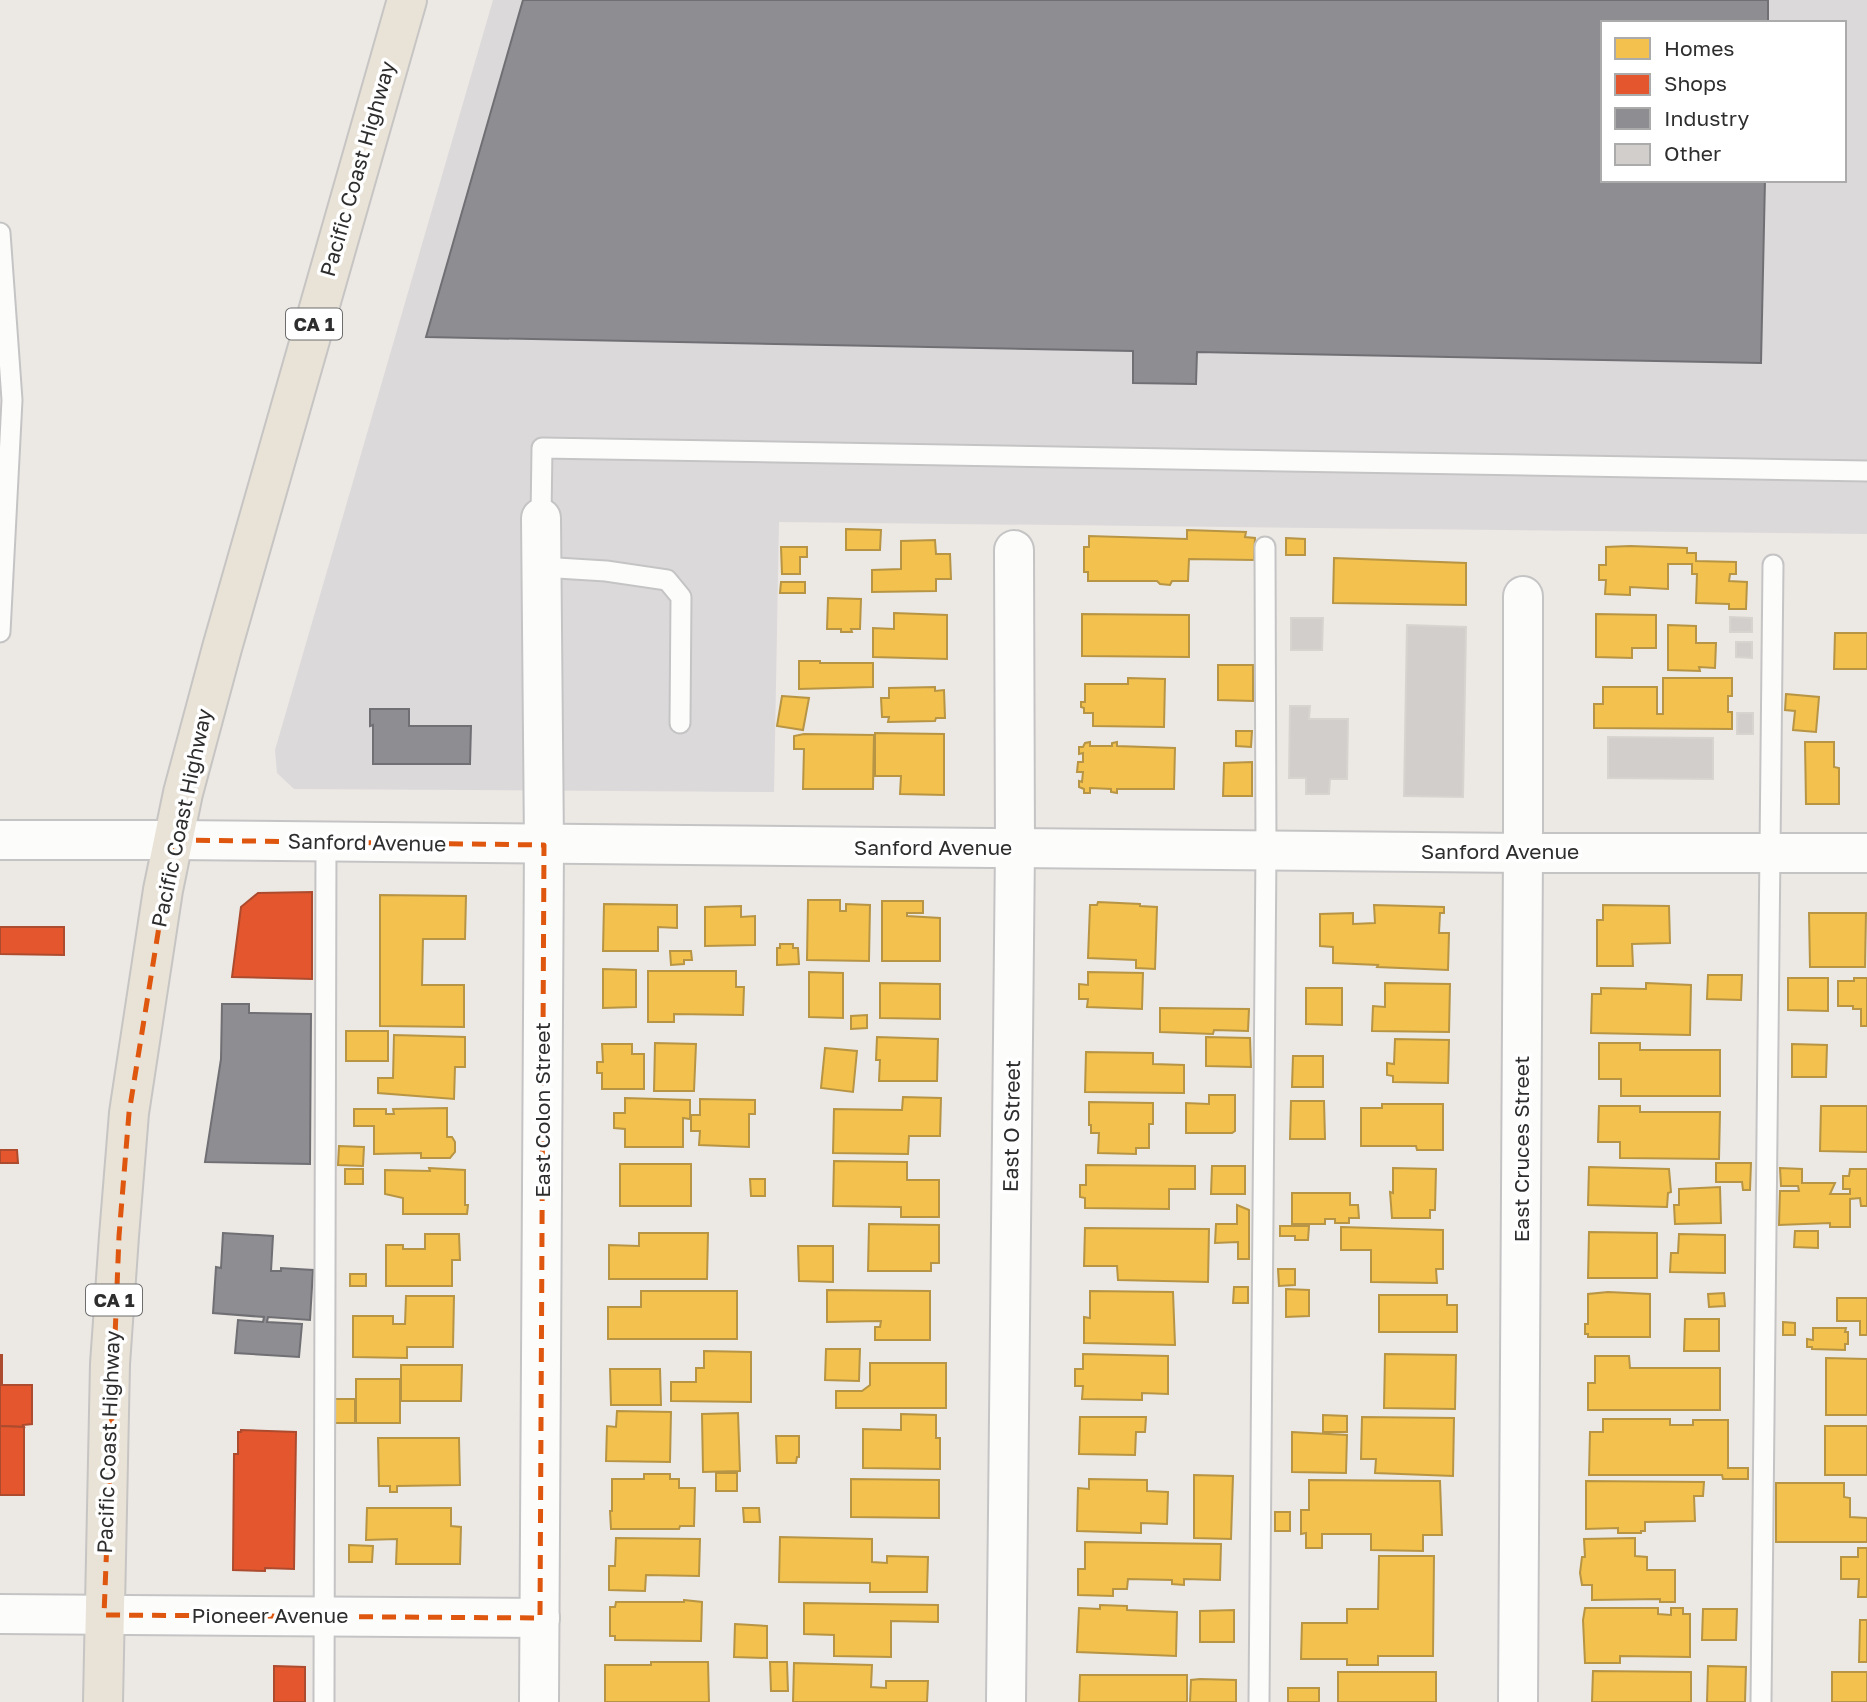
<svg xmlns="http://www.w3.org/2000/svg" width="1867" height="1702" viewBox="0 0 1867 1702" font-family="'Golos Text',sans-serif">
  <rect width="100%" height="100%" fill="#ece8e4"/>
  <!-- industrial -->
  <path fill="#dcd9db" fill-rule="evenodd" d="M493,0h1374v534l-1088,-12 -5,270 -480,-3 -17,-16 -2,-23zM1603,23h241v157h-241z"/>
  <!-- homes -->
  <g fill="#f2c14e" stroke="#b79544" stroke-width="2">
    <path d="M846,529l35,1 -1,20h-34z"/>
    <path d="M1187,530l59,2 -1,5 10,1 -1,22 -65,-1 -1,22h-16l-2,4 -10,-1 -3,-3h-69v-9h-4v-25h5v-11l98,3z"/>
    <path d="M1286,538l19,1v16h-19z"/>
    <path d="M935,540l1,14h14l1,25h-15v12l-64,1v-22l29,-1v-28z"/>
    <path d="M1630,546l57,2v5h9v8l40,1v12h-6l-1,7 18,1 -1,27h-17v-5l-33,-1 1,-29h-5v-10h-24v25l-38,-2v8l-25,-1 1,-14h-7v-15h7v-18z"/>
    <path d="M781,547h26v10h-7v17h-18z"/>
    <path d="M1334,558l132,5v42l-133,-2z"/>
    <path d="M781,582h24v11h-25z"/>
    <path d="M828,598l33,1 -1,30h-9l1,3h-11v-3h-14z"/>
    <path d="M894,613l53,2v44l-74,-2v-29l21,1z"/>
    <path d="M1082,614l107,1v42l-107,-1z"/>
    <path d="M1596,614l60,1v33h-24v10l-36,-1z"/>
    <path d="M1668,625l28,1v17h20l-1,25 -16,-1 1,4 -32,-1z"/>
    <path d="M1835,633h32v36h-33z"/>
    <path d="M799,661h21v2h53v24l-74,2z"/>
    <path d="M1218,665h35v36l-35,-1z"/>
    <path d="M1128,678l37,1 -1,48 -71,-1v-13h-9v-5l-3,-1v-5h4v-18h43z"/>
    <path d="M1663,678h69v18h-4v16h4v17l-138,-1v-24h9v-17h54v27h6z"/>
    <path d="M935,687v4l9,-1 1,28h-9l-1,3 -47,1 1,-5h-7l-1,-19h8v-10z"/>
    <path d="M1786,694l33,3 -3,35 -23,-2 2,-19 -10,-1z"/>
    <path d="M782,696l27,2 -6,32 -26,-4z"/>
    <path d="M1236,731h16l-1,16 -15,-1z"/>
    <path d="M875,733l69,1v61l-44,-1 1,-18h-26z"/>
    <path d="M804,734l70,1 -1,54h-70l1,-40h-10v-13z"/>
    <path d="M1090,742v4h22v-3l5,-1v4l58,2 -1,41h-57v4l-6,-1v-3l-21,-1v5h-6v-4l-5,-2v-6l3,1 1,-10h-6l1,-10h5v-9l-4,1v-7h4l2,-4z"/>
    <path d="M1805,742h29v25l5,1v36h-33z"/>
    <path d="M1252,762v34h-29l1,-33z"/>
    <path d="M380,895l86,1 -1,43h-42l-1,46h42v42l-84,-1z"/>
    <path d="M808,900h32v11h6v-7l24,1 -1,56 -62,-1z"/>
    <path d="M882,901h41v12h-16v3l33,2v43h-58z"/>
    <path d="M1098,902l42,2v2l17,1 -2,62 -19,-1v-8l-48,-2 2,-53h7z"/>
    <path d="M604,904l73,1v23l-19,-1v24h-55z"/>
    <path d="M1374,905l70,2v6h-4l-1,20h10l-1,37 -71,-3 1,-2 -45,-2v-16l-13,-1v-32l33,-1v11l22,-1z"/>
    <path d="M1603,905l66,1 1,37 -38,1 1,22h-36v-46h6z"/>
    <path d="M741,906v11l14,-1v29l-50,1v-39z"/>
    <path d="M1809,913h57l-1,54h-55z"/>
    <path d="M780,944h13v4h5l1,16 -22,1v-17h3z"/>
    <path d="M670,951h21l1,9h-8v4l-13,1z"/>
    <path d="M603,969l33,1v37l-33,1z"/>
    <path d="M648,971h88v16h8l-1,28 -69,-1v8h-26z"/>
    <path d="M809,972l34,1v45l-34,-1z"/>
    <path d="M1088,972l55,1 -1,36 -55,-2 1,-8h-9v-15l9,1z"/>
    <path d="M1708,975h34l-1,25 -34,-1z"/>
    <path d="M1788,978h40v33l-40,-1z"/>
    <path d="M1854,978h13v48h-6v-17h-8v-3h-15v-25h16z"/>
    <path d="M880,983l60,1v35l-60,-1z"/>
    <path d="M1385,983l65,1 -1,48 -77,-1 1,-25 12,1z"/>
    <path d="M1646,983l45,2 -1,50 -99,-2 1,-39h9v-6l45,1z"/>
    <path d="M1306,988h36v37l-36,-1z"/>
    <path d="M1160,1008l89,1 -1,22 -34,-1 -1,4 -53,-2z"/>
    <path d="M867,1015v13l-16,1v-13z"/>
    <rect x="346" y="1031" width="42" height="30"/>
    <path d="M394,1035l71,2v30h-10l-1,32 -76,-6v-15h15z"/>
    <path d="M877,1037l61,2 -1,42h-58l1,-21h-4z"/>
    <path d="M1206,1037l44,1 1,29 -45,-1z"/>
    <path d="M1395,1039l54,1 -1,43 -55,-1v-6l-6,-1v-12l7,1z"/>
    <path d="M655,1043l41,1 -2,47h-40z"/>
    <path d="M1599,1043h41v7h80v46h-99v-17h-22z"/>
    <path d="M602,1044h30v10h12v35h-42v-16h-5v-11h6z"/>
    <path d="M1792,1044l35,1 -1,32h-34z"/>
    <path d="M825,1048l32,3 -4,41 -32,-4z"/>
    <path d="M1086,1052l67,1v11l31,1v28l-99,-1z"/>
    <path d="M1293,1056h30v31h-31z"/>
    <path d="M1209,1095h26v36l-3,2h-46v-30l23,1z"/>
    <path d="M903,1097l38,1 -1,38h-31l-1,18 -75,-1 1,-44 68,1z"/>
    <path d="M625,1098l65,2v19l-7,-1v29h-58v-18l-11,-1v-15h11z"/>
    <path d="M700,1099l55,1v14h-6v33l-50,-2 1,-14h-9v-16h9z"/>
    <path d="M1291,1101h33l1,38h-35z"/>
    <path d="M1089,1102l64,1v21h-4v24h-13v6l-38,-1 1,-20h-8v-8h-2z"/>
    <path d="M1382,1104h61v46h-26l-1,-4h-55v-38h21z"/>
    <path d="M1599,1106h41v6h80l-1,47 -99,-1v-16h-22z"/>
    <path d="M1821,1106h46v46l-47,-1z"/>
    <path d="M447,1108v29h5l3,5v10l-5,6h-29v-5l-47,1v-28h-20v-17h32v5h8l-1,-5z"/>
    <path d="M339,1146l25,1 -1,19 -25,-1z"/>
    <path d="M834,1161l73,1v18h32v37h-38v-10l-68,-1z"/>
    <path d="M1716,1163h35l-1,27h-7l-1,-8h-26z"/>
    <rect x="620" y="1164" width="71" height="42"/>
    <path d="M1086,1165l109,1v23h-26v20l-84,-1v-10l-5,-1v-12h6z"/>
    <path d="M1212,1166h33v28h-34z"/>
    <path d="M1589,1167l80,2 2,23 -3,1 -1,14 -79,-2z"/>
    <path d="M429,1168l36,2v35h3l-1,9h-64v-16l-18,-4v-24l45,1z"/>
    <path d="M1393,1168l43,1 -1,41h-5v8h-38l-2,-26 3,1z"/>
    <path d="M1780,1168l22,1v14h33l-5,11h20v-5h-7v-13h6l1,-7h17v37h-6l-1,-8 -10,1v28h-20v-4l-51,2 1,-34h19l-1,-5h-17z"/>
    <rect x="345" y="1169" width="18" height="15"/>
    <path d="M750,1179h15v17h-14z"/>
    <path d="M1720,1187l1,36 -46,1 -1,-19h5v-16z"/>
    <path d="M1292,1193h58v12h8l1,13h-10v5h-14v-4h-10v5h-33z"/>
    <path d="M1237,1205l12,5v49h-11v-17l-23,1 1,-19h21z"/>
    <path d="M869,1224l70,1v38h-8v8h-63z"/>
    <path d="M1280,1226h29l-1,14h-13v-4h-15z"/>
    <path d="M1341,1227l102,3v39h-7l1,14 -66,-1v-32h-30z"/>
    <path d="M1085,1228l124,1 -1,53 -90,-2 -1,-14h-33z"/>
    <path d="M1795,1231h23v17l-24,-1z"/>
    <path d="M1589,1232l68,1v45h-69z"/>
    <path d="M639,1233h69l-1,46h-98v-34l30,1z"/>
    <path d="M425,1234h34l1,26h-8v26h-66v-41h17v4h22z"/>
    <path d="M1679,1234l46,1v38l-55,-1 1,-19h7z"/>
    <path d="M798,1246h35v36l-34,-1z"/>
    <path d="M1278,1269h17v16l-16,1z"/>
    <rect x="350" y="1274" width="16" height="12"/>
    <path d="M1234,1287h14v16h-15z"/>
    <path d="M1286,1289l23,1v26l-23,1z"/>
    <path d="M827,1290l103,1v49h-55v-13h5l1,-6 -54,1z"/>
    <path d="M641,1291h96v48h-129v-32h33z"/>
    <path d="M1090,1291l83,1 2,53 -91,-2v-26l6,1z"/>
    <path d="M1608,1292l42,2v43h-62v-3h-3v-10h3v-30z"/>
    <path d="M1724,1293l1,13 -16,1 -1,-13z"/>
    <path d="M1379,1295h68v10h10v27h-78z"/>
    <path d="M406,1296h48l-1,51h-46v11l-54,-1v-41h40v8h12z"/>
    <path d="M1837,1298h30v37h-7v-14h-23z"/>
    <path d="M1685,1319h34v32h-35z"/>
    <path d="M1783,1322l12,1v12h-12z"/>
    <path d="M1813,1328h33l-1,4h3v12h-3v6l-33,-1v-2h-5v-8l6,1z"/>
    <path d="M826,1349h34l-1,32 -34,-1z"/>
    <path d="M704,1351l47,1v50l-80,-1v-19h25v-14h8z"/>
    <path d="M1083,1354l85,2v38l-26,-1v7l-60,-1 1,-13h-8v-17h8z"/>
    <path d="M1385,1354l71,1 -1,54 -71,-1z"/>
    <path d="M1595,1356h34l1,12h90v42h-132v-27h7z"/>
    <path d="M1826,1358l41,1v56h-41z"/>
    <path d="M870,1363h76v45h-110v-17h26l8,-6z"/>
    <path d="M401,1365h61l-1,36h-60z"/>
    <path d="M610,1369h50l1,36h-50z"/>
    <rect x="356" y="1379" width="44" height="44"/>
    <rect x="335" y="1399" width="20" height="24"/>
    <path d="M617,1411l54,1 -1,50 -64,-1 1,-35 9,1z"/>
    <path d="M738,1413l2,58 -37,1 -1,-58z"/>
    <path d="M901,1414l35,1v23h4v31l-77,-1v-39l38,1z"/>
    <path d="M1323,1415l24,1v16h-24z"/>
    <path d="M1080,1417h66l-1,15h-9l-1,23 -56,-1z"/>
    <path d="M1362,1417l92,1 -1,58 -78,-3 1,-14h-15z"/>
    <path d="M1603,1419h67v6h23v-5h35v48h20v11h-25l-1,-4h-133l1,-43h13z"/>
    <rect x="1825" y="1426" width="42" height="49"/>
    <path d="M1292,1432l55,3 -1,38 -54,-1z"/>
    <path d="M776,1436h23v21h-2l-1,6h-19z"/>
    <path d="M378,1438h81l1,47 -63,1v6h-7v-6h-11z"/>
    <rect x="716" y="1473" width="21" height="18"/>
    <path d="M644,1474h26v5h9v9h16l-1,38h-14l-1,3h-68l-1,-18h2v-32h32z"/>
    <path d="M1194,1475l39,1 -2,63 -37,-1z"/>
    <path d="M851,1479l88,1v38l-88,-1z"/>
    <path d="M1089,1479l58,1v11l21,1 -1,32 -26,-1v10l-64,-2 1,-43 11,1z"/>
    <path d="M1309,1480l131,1 2,54h-19v16l-52,-1v-16h-49v14h-16v-15l-5,1v-24h8z"/>
    <path d="M1586,1481l118,1 -1,14h-9l1,25 -50,1v9h-4v2h-23v-5l-32,1z"/>
    <path d="M1776,1483h68v14l6,1v19l17,1v24h-91z"/>
    <path d="M367,1508h84v18l10,1 -1,37h-64l1,-25 -31,1z"/>
    <path d="M743,1508h16l1,14h-16z"/>
    <rect x="1275" y="1512" width="15" height="19"/>
    <path d="M780,1537l92,2v23l15,1v-7l41,1 -1,35h-57v-9l-91,-1z"/>
    <path d="M616,1538l84,1 -1,37 -53,-1 -1,16 -36,-1v-24h6z"/>
    <path d="M1635,1538v18l12,1v13h28v32h-15v-3l-68,1v-15h-10l-2,-12 2,-16h3l-1,-18z"/>
    <path d="M1085,1542l136,2 -1,36 -36,-1v6l-12,-1v-4l-44,-1 -1,10h-14v7l-35,-1v-26h7z"/>
    <path d="M349,1545l24,1 -1,16h-23z"/>
    <path d="M1858,1548h9v49h-9l1,-18h-18v-22h17z"/>
    <path d="M1379,1556h55l-1,100h-55v9h-31v-6h-46l1,-36h45v-14h31z"/>
    <path d="M684,1600l18,2 -1,39 -86,-1v-4h-5v-29h5l1,-5h68z"/>
    <path d="M804,1603l134,2v17l-47,-1v36l-57,-1v-21l-30,-1z"/>
    <path d="M1100,1605l27,1v4l50,2 -1,44 -99,-4 2,-44 21,1z"/>
    <path d="M1585,1608h73v6l13,1v-7h12v6h7v43l-70,-1v7h-35l-2,-43z"/>
    <path d="M1703,1609h34l-1,31h-34z"/>
    <path d="M1234,1610v32h-34v-31z"/>
    <path d="M1860,1620h7v42h-8z"/>
    <path d="M735,1624l32,2v32l-33,-1z"/>
    <path d="M651,1662h57l1,40h-104v-37h46z"/>
    <path d="M770,1662h17l1,29h-17z"/>
    <path d="M794,1663l78,2 -1,22 15,1v-7h42l-1,21h-134z"/>
    <path d="M1708,1666l38,1 -1,35h-38z"/>
    <path d="M1593,1671l98,1v30h-99z"/>
    <rect x="1338" y="1672" width="98" height="30"/>
    <rect x="1832" y="1672" width="35" height="30"/>
    <path d="M1080,1675h107v27h-108z"/>
    <path d="M1200,1679l36,1v22h-46l1,-22z"/>
    <rect x="1288" y="1688" width="31" height="14"/>
  </g>
  <!-- shops -->
  <g fill="#e4572e" stroke="#ad4b2e" stroke-width="2">
    <path d="M312,892v87l-80,-2 9,-70 17,-14z"/>
    <path d="M0,927h64v28l-64,-1z"/>
    <path d="M0,1150h17l1,13h-18z"/>
    <path d="M0,1355h2v30h30v39l-9,1 1,2 -24,-1z"/>
    <path d="M0,1426l24,1v68h-24z"/>
    <path d="M241,1430l55,2 -2,137 -29,-1v3l-32,-1 1,-116h4v-22h3z"/>
    <path d="M274,1666l31,1v35h-31z"/>
  </g>
  <!-- industry -->
  <g fill="#8d8d92" stroke="#707074" stroke-width="2">
    <path d="M523,0h1245v23h-165v157h162l-4,183 -564,-11 -1,32 -63,-1v-32l-707,-14z"/>
    <path d="M370,709h39v17h62l-1,38h-97v-39l-3,1z"/>
    <path d="M222,1004h27v9l62,1 -1,150 -105,-2 16,-103z"/>
    <path d="M223,1233l50,3 -2,35h10v-3l32,2 -3,50 -42,-3 -1,5 35,2 -3,33 -64,-4 3,-33 25,2 1,-5 -51,-4 3,-46 5,1z"/>
  </g>
  <!-- building -->
  <g fill="#d1cecb" stroke="#d7d4d0" stroke-width="2">
    <path d="M1730,617l22,1v14h-22z"/>
    <path d="M1291,618h32l-1,32h-31z"/>
    <path d="M1407,625l59,2 -3,170 -59,-1z"/>
    <path d="M1736,642h16v16l-16,-1z"/>
    <path d="M1290,706h20l-1,13h39l-1,60h-17l-1,15h-23v-16h-17z"/>
    <rect x="1737" y="713" width="16" height="21"/>
    <path d="M1608,737l105,1v41l-105,-1z"/>
  </g>
  <g fill="none" stroke-linecap="round" stroke-linejoin="round">
    <!-- service casing -->
    <g stroke="#c5c4c5" stroke-width="23">
      <g id="service">
        <path d="M0,233l12,167 -12,232"/>
        <path d="M541,518l1,-70 1325,23"/>
        <path d="M541,567l65,4 61,9 14,17 -1,126"/>
        <path d="M324,1702l2,-860"/>
        <path d="M1259,1702l7,-852 -1,-303"/>
        <path d="M1761,1702l12,-1137"/>
      </g>
    </g>
    <!-- minor casing -->
    <g stroke="#c5c4c5" stroke-width="42">
      <g id="minor">
        <path d="M173,840l1350,13h344"/>
        <path d="M0,1614l540,4"/>
        <path d="M539,1702l5,-857 -3,-327"/>
        <path d="M1006,1702l9,-854 -1,-298"/>
        <path d="M1518,1702l5,-849v-257"/>
      </g>
    </g>
    <!-- tertiary casing -->
    <g stroke="#c5c4c5" stroke-width="42">
      <path id="tertiary" d="M0,840h173"/>
    </g>
    <!-- trunk casing -->
    <g stroke="#c6c5c4" stroke-width="42">
      <path id="trunk" d="M103,1702l7,-338 9,-128 10,-123 34,-223 20,-97 39,-145 185,-648"/>
    </g>
    <!-- service -->
    <use href="#service" stroke="#fcfcfb" stroke-width="19"/>
    <!-- minor -->
    <use href="#minor" stroke="#fcfcfb" stroke-width="38"/>
    <!-- tertiary -->
    <use href="#tertiary" stroke="#fcfcfb" stroke-width="38"/>
    <!-- trunk -->
    <use href="#trunk" stroke="#e9e2d6" stroke-width="38"/>
  </g>
  <!-- marked area -->
  <path fill="none" stroke="#df570e" stroke-width="5" stroke-dasharray="14 9" stroke-linejoin="round" d="M173,840l371,5 -4,773 -436,-3 15,-379 10,-123z"/>
  <g text-anchor="middle" stroke-width="7" stroke-linejoin="round" paint-order="stroke">
    <!-- shield labels -->
    <g fill="#fff" stroke="#6d6d6d" stroke-width="2">
      <rect x="286" y="308.5" width="56" height="31" rx="5"/>
      <rect x="86" y="1284.5" width="56" height="31" rx="5"/>
    </g>
    <g font-size="19" font-weight="bold" fill="#2e2e2e">
      <text x="314" y="331">CA 1</text>
      <text x="114" y="1307">CA 1</text>
    </g>
    <!-- street labels -->
    <g font-size="21" fill="#2e2e2e" stroke="#fff">
      <text transform="translate(358 169) rotate(-74)" y="7">Pacific Coast Highway</text>
      <text transform="translate(182 818) rotate(-78)" y="7">Pacific Coast Highway</text>
      <text transform="translate(367 843) rotate(1)" y="7">Sanford Avenue</text>
      <text x="933" y="855">Sanford Avenue</text>
      <text x="1500" y="859">Sanford Avenue</text>
      <text transform="translate(543 1110) rotate(-90)" y="7">East Colon Street</text>
      <text transform="translate(1012 1126) rotate(-89)" y="7">East O Street</text>
      <text transform="translate(1522 1149) rotate(-90)" y="7">East Cruces Street</text>
      <text transform="translate(109 1442) rotate(-88)" y="7">Pacific Coast Highway</text>
      <text x="270" y="1623">Pioneer Avenue</text>
    </g>
  </g>
  <!-- legend -->
  <rect x="1601" y="21" width="245" height="161" fill="#ffffff" stroke="#ababab" stroke-width="2"/>
  <rect x="1615" y="38" width="35" height="21" fill="#f2c14e" stroke="#ababab" stroke-width="2"/>
  <text x="1664" y="56" font-size="21" fill="#2e2e2e">Homes</text>
  <rect x="1615" y="74" width="35" height="21" fill="#e4572e" stroke="#ababab" stroke-width="2"/>
  <text x="1664" y="91" font-size="21" fill="#2e2e2e">Shops</text>
  <rect x="1615" y="108" width="35" height="21" fill="#8d8d92" stroke="#ababab" stroke-width="2"/>
  <text x="1664" y="126" font-size="21" fill="#2e2e2e">Industry</text>
  <rect x="1615" y="144" width="35" height="21" fill="#d1cecb" stroke="#ababab" stroke-width="2"/>
  <text x="1664" y="161" font-size="21" fill="#2e2e2e">Other</text>
</svg>
